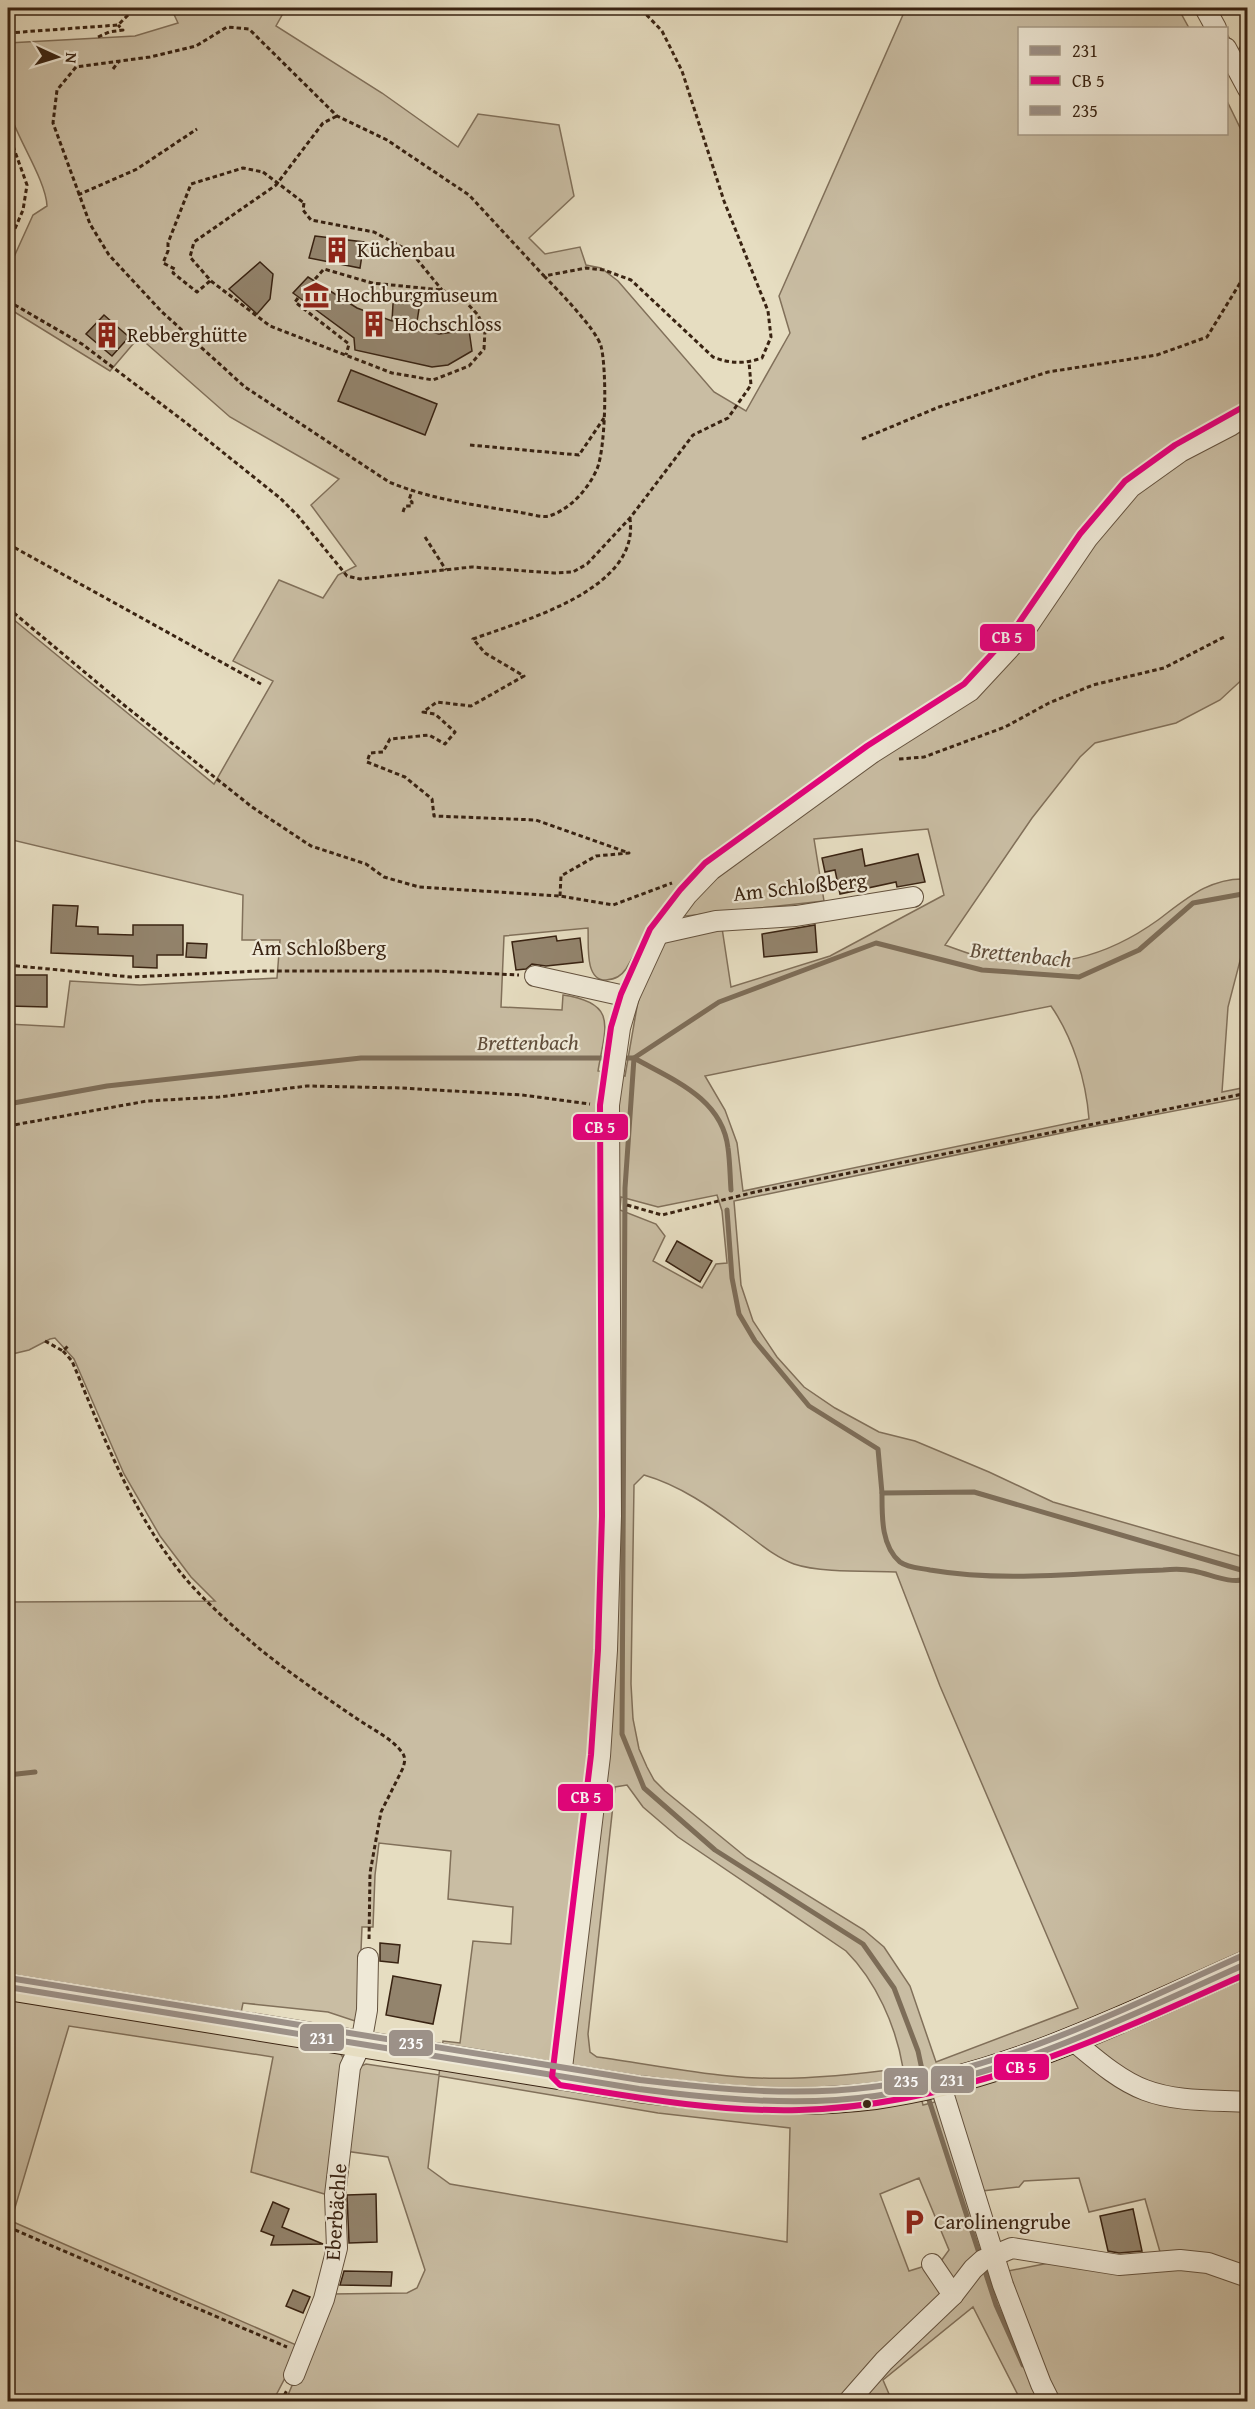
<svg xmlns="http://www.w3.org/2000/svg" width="1255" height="2409" viewBox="0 0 1255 2409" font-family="'Gentium Book Plus',serif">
  <rect width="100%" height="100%" fill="#e6ddc1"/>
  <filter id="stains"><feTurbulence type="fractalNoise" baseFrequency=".00333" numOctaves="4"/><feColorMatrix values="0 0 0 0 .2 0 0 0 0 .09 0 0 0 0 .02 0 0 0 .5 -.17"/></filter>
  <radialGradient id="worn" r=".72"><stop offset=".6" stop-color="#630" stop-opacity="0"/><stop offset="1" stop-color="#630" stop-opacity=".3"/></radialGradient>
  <!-- green -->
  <g fill="#c9bda3" stroke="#81705a" stroke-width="1.5" fill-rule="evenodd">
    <path d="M171,8h115l-10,18 106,67 76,54 20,-33 81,11 15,71 -45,42 16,16 35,-7 6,18 15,3 17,13 96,111 32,19 44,-78 -11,-37 127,-288h272l11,20h-169v106h206l1,-33 20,41v533l-27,25 -44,23 -81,20 -15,14 -48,61 -87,127c14,5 29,11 43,14 66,11 117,-1 170,-39 28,-21 52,-43 89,-41v55l-19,73 -6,85 25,-5v10l-156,30 -357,74 7,84 12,36 24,36 27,30 31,21 44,24 36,9 74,31 64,30 194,56 1,550 -2,11 2,1 -1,281h-226l-48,-94 -90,73 9,21h-600l-4,-6 43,-101 76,-1 10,-5 8,-18 -37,-113 -43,-6 13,-84 8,-3 73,11 4,-34 17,2 13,-102 38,3 2,-37 -65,-8 3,-48 -72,-8 -4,32 -2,52h-11l-4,95 -30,-10 -85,-9 -6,29 103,21 4,6 -13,137 -80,-24 22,-115 -204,-31 -58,195 290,126 -28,54h-265v-799l207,-1 -24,-24 -31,-41 -36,-62 -50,-115 -19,-21 -5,1 -21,11 -21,5v-331l56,3 6,-46 70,4 137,-7 3,-38h-38l1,-45 -235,-56v-224l206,169 59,-103 -40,-20 46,-81 44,18 15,-23 18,-9 -45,-61 28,-26 -109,-62 -91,-80 -29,34 -102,-63v-38l25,-55 14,-9c-1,-26 -31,-69 -39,-98 -4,-18 0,-47 0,-65l127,-7 43,-13zM928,829l16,66 -114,61 -99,31 -9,-59 -56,13 -7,8 -21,52 -13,75 -27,-5c7,-43 21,-68 -35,-76l-1,15 -61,-3 3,-71 84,-8c1,15 -4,53 18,52 10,-1 15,-4 20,-11l36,-62 24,9 138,-15 -10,-62zM1051,1006c22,32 35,74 38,113l-346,72 -6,-48 -12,-33 -20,-34zM717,1195l5,16 5,52 -11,1 -14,24 -49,-27 12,-25 -9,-12 -36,-14 1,-13 37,10zM644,1475c35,10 67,32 96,54 17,12 34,28 54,35 26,9 74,7 102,8l44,114 138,322 -142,54 -26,-76 -26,-39 -20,-17 -117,-72 -82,-67 -11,-11 -7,-13 -8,-18 -6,-30 -2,-35 3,-199zM627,1785l16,22 35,30 168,114c30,30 50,75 57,117 -56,8 -117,14 -174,8 -44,-4 -88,-13 -132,-19l-7,-5 -2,-18 27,-247zM928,2070l7,32 -12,3 -8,-32zM439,2076l219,37 132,15 -3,114 -337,-58 -22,-16zM919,2178l30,72 -8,11 -32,10 -29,-77zM1079,2178l10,34 56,-13 19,67 -110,-4 -61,12 -7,-7 -5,-13 4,-8 -3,-55 37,-4 5,-6z"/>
    <path d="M1226,32l11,20 10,-16v65l-20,-40z"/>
  </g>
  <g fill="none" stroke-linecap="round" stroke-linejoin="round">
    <!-- stream -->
    <g stroke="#7d6d58" stroke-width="5">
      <path d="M621,1058h13l85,-56 157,-59 106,27 97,7 60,-27 54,-47 55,-10"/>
      <path d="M8,1104l99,-18 254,-28h251"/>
      <path d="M731,1190c-1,-14 -1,-28 -3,-42 -6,-50 -55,-68 -94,-90l-9,130 -3,546 22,54 71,62 148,94 31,44 24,63 6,28"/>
      <path d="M727,1210l5,68 7,36 16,27 54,65 69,43 4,44 92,-1 274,80"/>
      <path d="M882,1493c0,23 -1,53 18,69 8,6 21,6 30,8 77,13 155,2 233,0 10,-1 22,-1 31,1 19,4 34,13 54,8"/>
      <path d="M8,1775l27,-3"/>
      <path d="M927,2094l53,162"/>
      <path d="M983,2265l13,40 27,60"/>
    </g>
  </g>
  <!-- building -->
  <g fill="#93846d" stroke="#392312" stroke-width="1.5">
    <path d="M315,236l49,6 -4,26 -51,-10z"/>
    <path d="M260,262l13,12 -3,25 -13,15 -28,-25z"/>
    <path d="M308,277l49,31 35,13 1,-17 8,-6 11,2 7,9 -3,19 23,6 30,-4 3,21 -24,14 -16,2 -77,-17 -1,-12 -61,-45z"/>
    <path d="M104,315l25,22 -17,19 -26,-22z"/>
    <path d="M351,370l86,34 -12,31 -87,-34z"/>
    <path d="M862,849l3,17 53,-12 7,28 -28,5 -1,-5 -56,12 -5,-24 -10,2 -3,-14z"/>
    <path d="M53,905l25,1 -2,20 22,1v7l35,1v-10h50v30h-26v13l-24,-1v-11l-82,-3z"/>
    <path d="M815,925l2,27 -53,5 -2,-23z"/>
    <path d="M556,936l1,5 23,-3 3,24 -37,4 -14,-2 -6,5 -10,1 -4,-28z"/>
    <path d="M187,943l20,1 -1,14 -20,-1z"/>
    <path d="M8,975h39v32l-39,-1z"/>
    <path d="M677,1241l35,20 -12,21 -34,-21z"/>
    <path d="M380,1943l20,2 -2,18 -18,-2z"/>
    <path d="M393,1976l48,9 -8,39 -47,-9z"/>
    <path d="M376,2194l1,48 -28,1 -2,-48z"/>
    <path d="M273,2202l16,7 -7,18 41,17 -52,1 3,-9 -13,-5z"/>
    <path d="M1133,2209l9,42 -23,2 -11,-2 -8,-35z"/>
    <path d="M344,2271l48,1 -1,14 -51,-1z"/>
    <path d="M293,2290l17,7 -7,16 -17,-7z"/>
  </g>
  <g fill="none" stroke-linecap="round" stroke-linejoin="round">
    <!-- minor casing -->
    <g stroke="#64523e" stroke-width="22">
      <g id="minor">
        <path d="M1205,8l11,20"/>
        <path d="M1226,48l22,41"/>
        <path d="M658,934l58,-13 80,-5 117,-19"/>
        <path d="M535,976l94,21"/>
        <path d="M1071,2039c22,18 47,41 74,51 31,12 69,10 103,12"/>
        <path d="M561,2076l39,-320 7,-106 4,-134 -2,-411 11,-77 9,-31 29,-63 29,-39 24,-25 161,-117 98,-62 51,-55 66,-97 44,-52 49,-35 50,-26 18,-12"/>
        <path d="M940,2083l63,202 38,99 9,18"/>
        <path d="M932,2264l21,31"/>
        <path d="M294,2375l30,-76 13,-51 -2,-53 15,-128 11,-23 6,-34 1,-52"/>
        <path d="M848,2402l36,-41 69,-66 20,-26 10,-9 29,-12 107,17 61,-5 28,3 40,14"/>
      </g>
    </g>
    <!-- major casing -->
    <g stroke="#392312" stroke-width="28">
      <path id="major" d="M8,1987l631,102c78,10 157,17 236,7 131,-18 253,-80 373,-133"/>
    </g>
    <!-- path -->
    <g stroke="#392312" stroke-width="3" stroke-dasharray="4.5 3" stroke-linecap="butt">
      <path d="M8,33l110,-8 17,-17"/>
      <path d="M98,37l11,-5 14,-2 -5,-5"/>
      <path d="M113,69l6,-8"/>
      <path d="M8,132l19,53 -4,25 -15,35"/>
      <path d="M78,195l59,-26 60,-40"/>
      <path d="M304,203l-1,7 8,10 63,12 37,20 31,38"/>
      <path d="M544,276c13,13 52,53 57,70 6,24 5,101 -4,123 -9,20 -26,40 -48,47 -8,2 -22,-3 -31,-4 -44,-7 -88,-13 -129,-30l-144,-95 -83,-75 -53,-57 -19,-31 -37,-101 4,-33 19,-23 74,-10 46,-11 31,-19 22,2 88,87 50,24 82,55 75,81 42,-8 18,2 27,10 82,77c18,7 31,7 49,1l9,-21 -3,-26 -44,-110 -42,-130 -20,-40 -22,-23"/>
      <path d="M315,279l9,-10 48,14 70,7 23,11 13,14 7,15 -1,19 -15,17 -36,14 -41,-7 -122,-47 -59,-45 -21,-24 4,-15 82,-57 47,-62 14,-7"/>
      <path d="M210,281l-13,11 -24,-19 2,-4 -12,-6 5,-12v-8l23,-59 52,-16 20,4"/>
      <path d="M298,298l-3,4 54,42 -3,11"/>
      <path d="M8,301l74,43 103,78 95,76 18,18 49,60 13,3 112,-12 82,6 19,-1 14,-8 43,-46 63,-83 35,-17 23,-33 -2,-23"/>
      <path d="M862,439l77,-32 109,-35 109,-17 50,-18 41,-67"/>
      <path d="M470,445l109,10 25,-37"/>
      <path d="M403,512l2,-6h7v-4l-3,-2 3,-9"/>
      <path d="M425,537l21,33"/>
      <path d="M8,544l253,140"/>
      <path d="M8,608l116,97 128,102 59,39 55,18 18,13 35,10 141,9 53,9 59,-22"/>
      <path d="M899,759l25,-2 81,-30 44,-24 44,-18 71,-17 62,-32"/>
      <path d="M560,896l1,-20 35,-20 33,-3 -93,-33 -102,-4 -2,-17 -27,-22 -38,-15 3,-9 13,-1 7,-13 39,-4 16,9 10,-12 -20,-18 -12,-2 14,-10 34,4 53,-30 -39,-23 -12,-14c51,-19 167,-49 157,-120"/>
      <path d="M8,965l123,12 128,-6h176l84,4"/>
      <path d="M8,1126l139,-25 72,-4 88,-11 94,2 121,7 68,9"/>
      <path d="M627,1205l35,10 93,-23 493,-99"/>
      <path d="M45,1341l18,10 6,-6"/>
      <path d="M63,1351l9,10c32,76 60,153 113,217 22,26 50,50 76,72 30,24 61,45 92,66 15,11 37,21 48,35 5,6 4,10 2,17l-22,44 -11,61 -1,68"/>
      <path d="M8,2227l279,120"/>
      <path d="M281,2402l6,-12"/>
    </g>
    <!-- minor -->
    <use href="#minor" stroke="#efe9d7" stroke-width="20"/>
    <!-- major -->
    <use href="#major" stroke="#e6ddc1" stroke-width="26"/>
    <!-- path-bridge -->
    <path stroke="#392312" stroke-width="3" stroke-dasharray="4.5 3" stroke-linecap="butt" d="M263,172l41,31"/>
    <!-- bus-1 casing -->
    <g stroke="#efe9d7" stroke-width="10">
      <path id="bus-1" d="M8,1987l631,102c78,10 158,18 236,7 132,-19 253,-79 373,-133"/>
    </g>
    <!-- bus-2 casing -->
    <g stroke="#efe9d7" stroke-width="10">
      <path id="bus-2" d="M1243,407l-68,38 -50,36 -45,53 -66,96 -50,54 -97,62 -162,117 -25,27 -30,39 -29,65 -10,33 -11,78 2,411 -4,134 -7,105 -39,322 8,8c79,13 158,27 239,25 160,-4 305,-72 449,-137"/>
    </g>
    <!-- bus-3 casing -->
    <g stroke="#efe9d7" stroke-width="10">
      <path id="bus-3" d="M9,1978l631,102c77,9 155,17 232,7 131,-16 253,-79 372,-132"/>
    </g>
    <!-- bus-1 -->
    <use href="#bus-1" stroke="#9c9188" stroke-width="6"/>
    <!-- bus-2 -->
    <use href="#bus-2" stroke="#e5007d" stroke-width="6"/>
    <!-- bus-3 -->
    <use href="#bus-3" stroke="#9c9188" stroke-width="6"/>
  </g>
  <!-- icons -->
  <defs>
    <g id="building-bare" transform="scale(2.07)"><path d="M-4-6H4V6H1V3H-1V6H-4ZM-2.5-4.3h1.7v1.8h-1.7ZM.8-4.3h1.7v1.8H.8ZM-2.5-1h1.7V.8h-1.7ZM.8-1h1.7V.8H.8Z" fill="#8f2418" stroke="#efe9d7" stroke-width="2.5" paint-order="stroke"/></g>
    <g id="museum-bare" transform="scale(2.07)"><path d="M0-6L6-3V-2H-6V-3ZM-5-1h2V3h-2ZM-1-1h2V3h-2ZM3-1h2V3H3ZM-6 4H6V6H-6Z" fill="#8f2418" stroke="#efe9d7" stroke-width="2.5" paint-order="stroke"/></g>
    <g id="parking-bare" transform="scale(2.07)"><path d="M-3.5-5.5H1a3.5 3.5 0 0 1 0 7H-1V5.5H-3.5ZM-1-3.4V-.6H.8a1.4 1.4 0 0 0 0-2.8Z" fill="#8f2418" stroke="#efe9d7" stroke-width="2.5" paint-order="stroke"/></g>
  </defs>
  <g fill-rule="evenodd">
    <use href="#building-bare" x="337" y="250"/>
    <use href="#museum-bare" x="316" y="295"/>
    <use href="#building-bare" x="374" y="324"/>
    <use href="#building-bare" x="107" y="335"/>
    <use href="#parking-bare" x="914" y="2222"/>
  </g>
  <!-- markers -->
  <circle fill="#392312" stroke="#efe9d7" stroke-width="2" cx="867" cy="2104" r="5"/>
  <g text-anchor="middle" stroke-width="4.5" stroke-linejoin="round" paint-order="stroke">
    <!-- poi labels -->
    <g font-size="21" fill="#392312" stroke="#efe9d7" text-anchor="start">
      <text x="357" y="257">Küchenbau</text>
      <text x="336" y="302">Hochburgmuseum</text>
      <text x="394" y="331">Hochschloss</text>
      <text x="127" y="342">Rebberghütte</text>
      <text x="934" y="2229">Carolinengrube</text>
    </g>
    <!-- street labels -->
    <g font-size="21" fill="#392312" stroke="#efe9d7">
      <text transform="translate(800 887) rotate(-6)" y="7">Am Schloßberg</text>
      <text x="319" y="955">Am Schloßberg</text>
      <text transform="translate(336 2212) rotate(-86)" y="7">Eberbächle</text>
    </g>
    <!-- water labels -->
    <g font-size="22" font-style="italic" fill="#614e3b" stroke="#efe9d7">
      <text transform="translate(1021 954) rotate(6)" y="8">Brettenbach</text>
      <text x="528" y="1050">Brettenbach</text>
    </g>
  </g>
  <g stroke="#efe9d7" stroke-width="2">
    <rect x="979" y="623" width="57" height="29" rx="6" fill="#e5007d"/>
    <rect x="572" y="1113" width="57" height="28" rx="6" fill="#e5007d"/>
    <rect x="557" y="1783" width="57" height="29" rx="6" fill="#e5007d"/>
    <rect x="299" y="2023" width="46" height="29" rx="6" fill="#9c9188"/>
    <rect x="388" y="2029" width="46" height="28" rx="6" fill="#9c9188"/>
    <rect x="993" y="2053" width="57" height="28" rx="6" fill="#e5007d"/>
    <rect x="930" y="2065" width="45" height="29" rx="6" fill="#9c9188"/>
    <rect x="883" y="2067" width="46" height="29" rx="6" fill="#9c9188"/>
  </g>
  <g font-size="16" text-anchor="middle" font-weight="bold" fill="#fff">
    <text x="1007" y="643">CB 5</text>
    <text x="600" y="1133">CB 5</text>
    <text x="586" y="1803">CB 5</text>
    <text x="322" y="2044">231</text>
    <text x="411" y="2049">235</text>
    <text x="1021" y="2073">CB 5</text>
    <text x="952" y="2086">231</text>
    <text x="906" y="2087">235</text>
  </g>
  <!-- margin -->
  <rect width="1255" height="2409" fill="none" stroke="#e6ddc1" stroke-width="30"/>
  <rect x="9" y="9" width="1237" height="2391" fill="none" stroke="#392312" stroke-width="3"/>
  <rect x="15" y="15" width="1225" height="2379" fill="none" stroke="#392312" stroke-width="1.5"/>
  <!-- legend -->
  <rect x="1018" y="27" width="210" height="108" fill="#efe9d7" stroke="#a69a88" stroke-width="1.5"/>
  <rect x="1030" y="46" width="30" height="9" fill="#9c9188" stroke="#a69a88" stroke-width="1.5"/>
  <text x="1072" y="57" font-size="18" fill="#392312">231</text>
  <rect x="1030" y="76" width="30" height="9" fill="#e5007d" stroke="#a69a88" stroke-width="1.5"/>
  <text x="1072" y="87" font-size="18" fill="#392312">CB 5</text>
  <rect x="1030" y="106" width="30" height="9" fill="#9c9188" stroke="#a69a88" stroke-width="1.5"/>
  <text x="1072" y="117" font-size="18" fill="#392312">235</text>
  <!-- north arrow -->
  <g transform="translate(57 57) rotate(94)" stroke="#efe9d7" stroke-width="4.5" paint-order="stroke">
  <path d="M0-4.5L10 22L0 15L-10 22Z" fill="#392312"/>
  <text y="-9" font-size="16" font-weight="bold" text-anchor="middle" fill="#392312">N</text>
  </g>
  <rect width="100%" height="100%" filter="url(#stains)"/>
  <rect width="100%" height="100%" fill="url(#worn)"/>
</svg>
